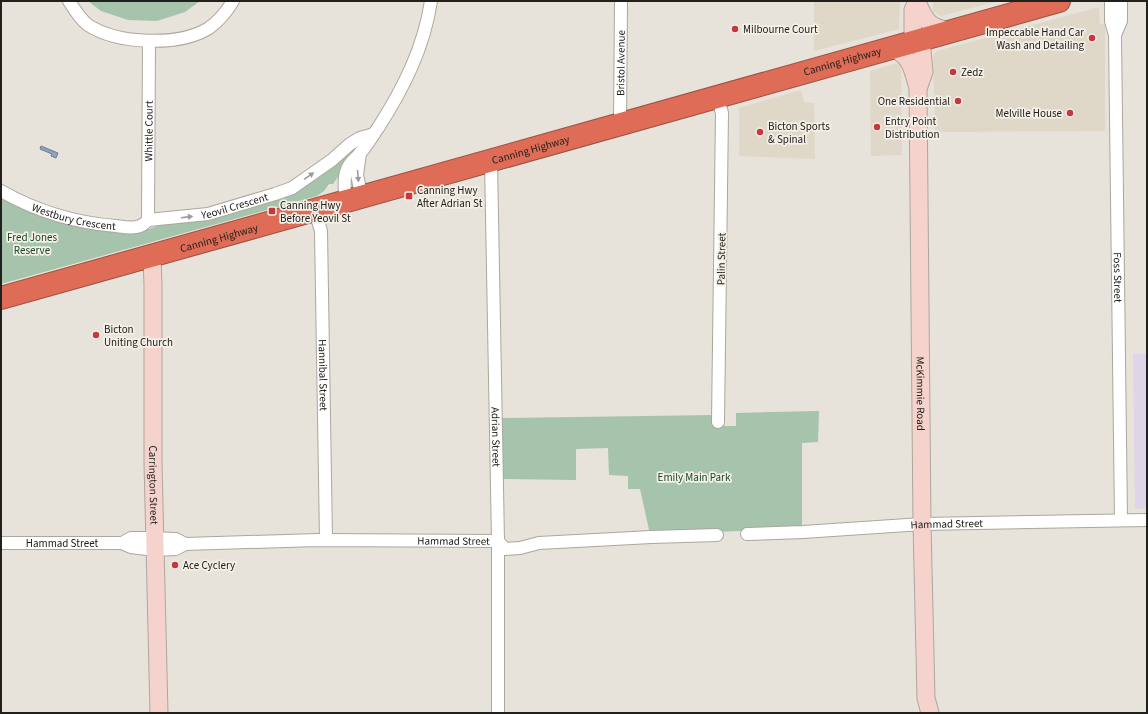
<svg xmlns="http://www.w3.org/2000/svg" width="1148" height="714" viewBox="0 0 1148 714" font-family="'Source Sans 3',sans-serif">
  <rect width="100%" height="100%" fill="#e7e3da"/>
  <!-- built -->
  <g fill="#dfd8c8">
    <path d="M814,1h86l-1,28 -85,22z"/>
    <path d="M933,1h66l-58,15 -8,-5z"/>
    <path d="M1099,7l1,17h5v107l-170,1 -2,-77 4,-4z"/>
    <path d="M901,62l1,93 -31,1 -1,-85z"/>
    <path d="M801,90l3,12 10,1 1,56 -76,-3v-48z"/>
  </g>
  <!-- education -->
  <path fill="#e0d4e9" d="M1133,354h14v154l-12,1z"/>
  <!-- green -->
  <g fill="#a6c3ab">
    <path d="M88,1h112l-15,11 -28,9 -29,-1 -27,-9z"/>
    <path d="M351,149h2l2,3 -22,32h-4l-5,7 -7,5 -316,88v-87l133,35 9,-1 17,-6 128,-31z"/>
    <path d="M819,411l-1,31 -16,1v86l-152,5 -10,-45h-12v-13l-19,-1 -1,-27 -32,1v31l-74,-1 -1,-61 213,-3v11h22v-13z"/>
  </g>
  <!-- water -->
  <path fill="#8ea3c0" stroke="#6e7c8f" d="M41,146l17,7 -2,5 -5,-2 1,-2 -12,-5z"/>
  <g fill="none" stroke-linecap="round" stroke-linejoin="round">
    <!-- street casing -->
    <g stroke="#aba79e" stroke-width="14">
      <g id="street">
        <path d="M69,1c5,8 11,18 19,24 29,19 91,22 121,3 10,-7 18,-17 24,-27"/>
        <path id="s1" d="M1111,1v20l4,14 6,485"/>
        <path d="M1115,35l6,-14v-20"/>
        <path d="M717,96l5,17 -4,309"/>
        <path id="s2" d="M620,124l1,-123"/>
        <path d="M360,153l-3,22 5,23"/>
        <path id="s3" d="M491,161l7,380v172"/>
        <path id="s4" d="M1,191c35,20 75,32 115,35 8,1 17,3 24,0 3,-1 6,-4 8,-6"/>
        <path d="M346,203c-1,-10 -3,-21 0,-31 3,-11 8,-11 14,-19 7,-7 12,-17 18,-25 25,-39 46,-80 53,-127"/>
        <path id="s5" d="M315,211l6,20 5,309"/>
        <path id="s6" d="M148,220l60,-6 67,-20 17,-6 40,-28 18,-16 10,-6 14,-4"/>
        <path id="s7" d="M148,220l1,-179"/>
        <path id="s8" d="M747,534l56,-2 119,-8 225,-4"/>
        <path id="s9" d="M1,543h121l9,4 24,3 21,-1 9,-5 133,-4 180,1 7,8 15,-1 19,-5 112,-6 66,-2"/>
        <path d="M122,543l9,-5h16l29,1 9,5"/>
      </g>
    </g>
    <!-- secondary casing -->
    <g stroke="#aba79e" stroke-width="19">
      <g id="secondary">
        <path d="M917,3c10,18 9,22 30,28"/>
        <path d="M913,41v-31l4,-9"/>
        <path id="s10" d="M891,47c21,10 21,21 27,41l4,436 4,174 4,15"/>
        <path d="M919,86l5,-14 -3,-33"/>
        <path id="s11" d="M152,257l1,28v178l6,250"/>
      </g>
    </g>
    <!-- highway casing -->
    <g stroke="#9c5142" stroke-width="24">
      <g id="highway">
        <path id="s12" d="M1,298c354,-96 705,-201 1058,-297"/>
      </g>
    </g>
    <!-- street -->
    <use href="#street" stroke="#fff" stroke-width="12"/>
    <!-- secondary -->
    <use href="#secondary" stroke="#f5d3cc" stroke-width="17"/>
    <!-- highway -->
    <use href="#highway" stroke="#de6c56" stroke-width="22"/>
  </g>
  <!-- one-way arrows -->
  <defs><path id="oneway-solid" d="M-6-.8H1V-3.2L6.5 0L1 3.2V.8H-6Z"/></defs>
  <g fill="#9c9b99">
    <use href="#oneway-solid" transform="translate(309 176) rotate(-35)"/>
    <use href="#oneway-solid" transform="translate(358 176) rotate(85)"/>
    <use href="#oneway-solid" transform="translate(187 217) rotate(-7)"/>
  </g>
  <!-- markers -->
  <g fill="#c7383c" stroke="#f4f0e7" stroke-width="1.5">
    <circle cx="735" cy="29" r="4"/>
    <circle cx="1092" cy="38" r="4"/>
    <circle cx="953" cy="72" r="4"/>
    <circle cx="958" cy="101" r="4"/>
    <circle cx="1070" cy="113" r="4"/>
    <circle cx="877" cy="127" r="4"/>
    <circle cx="760" cy="132" r="4"/>
    <rect x="405" y="192" width="8" height="8" rx="2"/>
    <rect x="268" y="207" width="8" height="8" rx="2"/>
    <circle cx="96" cy="335" r="4"/>
    <circle cx="175" cy="565" r="4"/>
  </g>
  <g text-anchor="middle" stroke-width="3.5" stroke-linejoin="round" paint-order="stroke">
    <!-- poi labels -->
    <g font-size="11" fill="#22201d" stroke="#f4f0e7" text-anchor="start">
      <text x="743" y="33">Milbourne Court</text>
      <text x="1084" y="36" text-anchor="end">Impeccable Hand Car<tspan x="1084" dy="13">Wash and Detailing</tspan></text>
      <text x="961" y="76">Zedz</text>
      <text x="950" y="105" text-anchor="end">One Residential</text>
      <text x="1062" y="117" text-anchor="end">Melville House</text>
      <text x="885" y="125">Entry Point<tspan x="885" dy="13">Distribution</tspan></text>
      <text x="768" y="130">Bicton Sports<tspan x="768" dy="13">&amp; Spinal</tspan></text>
      <text x="417" y="194">Canning Hwy<tspan x="417" dy="13">After Adrian St</tspan></text>
      <text x="280" y="209">Canning Hwy<tspan x="280" dy="13">Before Yeovil St</tspan></text>
      <text x="104" y="333">Bicton<tspan x="104" dy="13">Uniting Church</tspan></text>
      <text x="183" y="569">Ace Cyclery</text>
    </g>
    <!-- street labels -->
    <g font-size="11" fill="#22201d" stroke="#f4f0e7">
      <text dy="4" stroke="none"><textPath href="#s12" startOffset="874">Canning Highway</textPath></text>
      <text dy="4" stroke="none"><textPath href="#s2" startOffset="61">Bristol Avenue</textPath></text>
      <text dy="4" stroke="none"><textPath href="#s7" startOffset="89">Whittle Court</textPath></text>
      <text dy="4" stroke="none"><textPath href="#s12" startOffset="550">Canning Highway</textPath></text>
      <text dy="4" stroke="none"><textPath href="#s6" startOffset="88">Yeovil Crescent</textPath></text>
      <text dy="4" stroke="none"><textPath href="#s4" startOffset="78">Westbury Crescent</textPath></text>
      <text dy="4" stroke="none"><textPath href="#s12" startOffset="226">Canning Highway</textPath></text>
      <text transform="translate(721 259) rotate(-89)" y="4">Palin Street</text>
      <text dy="4" stroke="none"><textPath href="#s1" startOffset="277">Foss Street</textPath></text>
      <text dy="4" stroke="none"><textPath href="#s5" startOffset="165">Hannibal Street</textPath></text>
      <text dy="4" stroke="none"><textPath href="#s10" startOffset="357">McKimmie Road</textPath></text>
      <text dy="4" stroke="none"><textPath href="#s3" startOffset="276">Adrian Street</textPath></text>
      <text dy="4" stroke="none"><textPath href="#s11" startOffset="228">Carrington Street</textPath></text>
      <text dy="4" stroke="none"><textPath href="#s8" startOffset="200">Hammad Street</textPath></text>
      <text dy="4" stroke="none"><textPath href="#s9" startOffset="455">Hammad Street</textPath></text>
      <text dy="4" stroke="none"><textPath href="#s9" startOffset="61">Hammad Street</textPath></text>
    </g>
    <!-- park labels -->
    <g font-size="11" fill="#164623" stroke="#f4f0e7">
      <text x="32" y="241">Fred Jones<tspan x="32" dy="13">Reserve</tspan></text>
      <text x="694" y="481">Emily Main Park</text>
    </g>
  </g>
  <!-- border -->
  <rect width="1148" height="714" fill="none" stroke="#22201d" stroke-width="4"/>
</svg>
